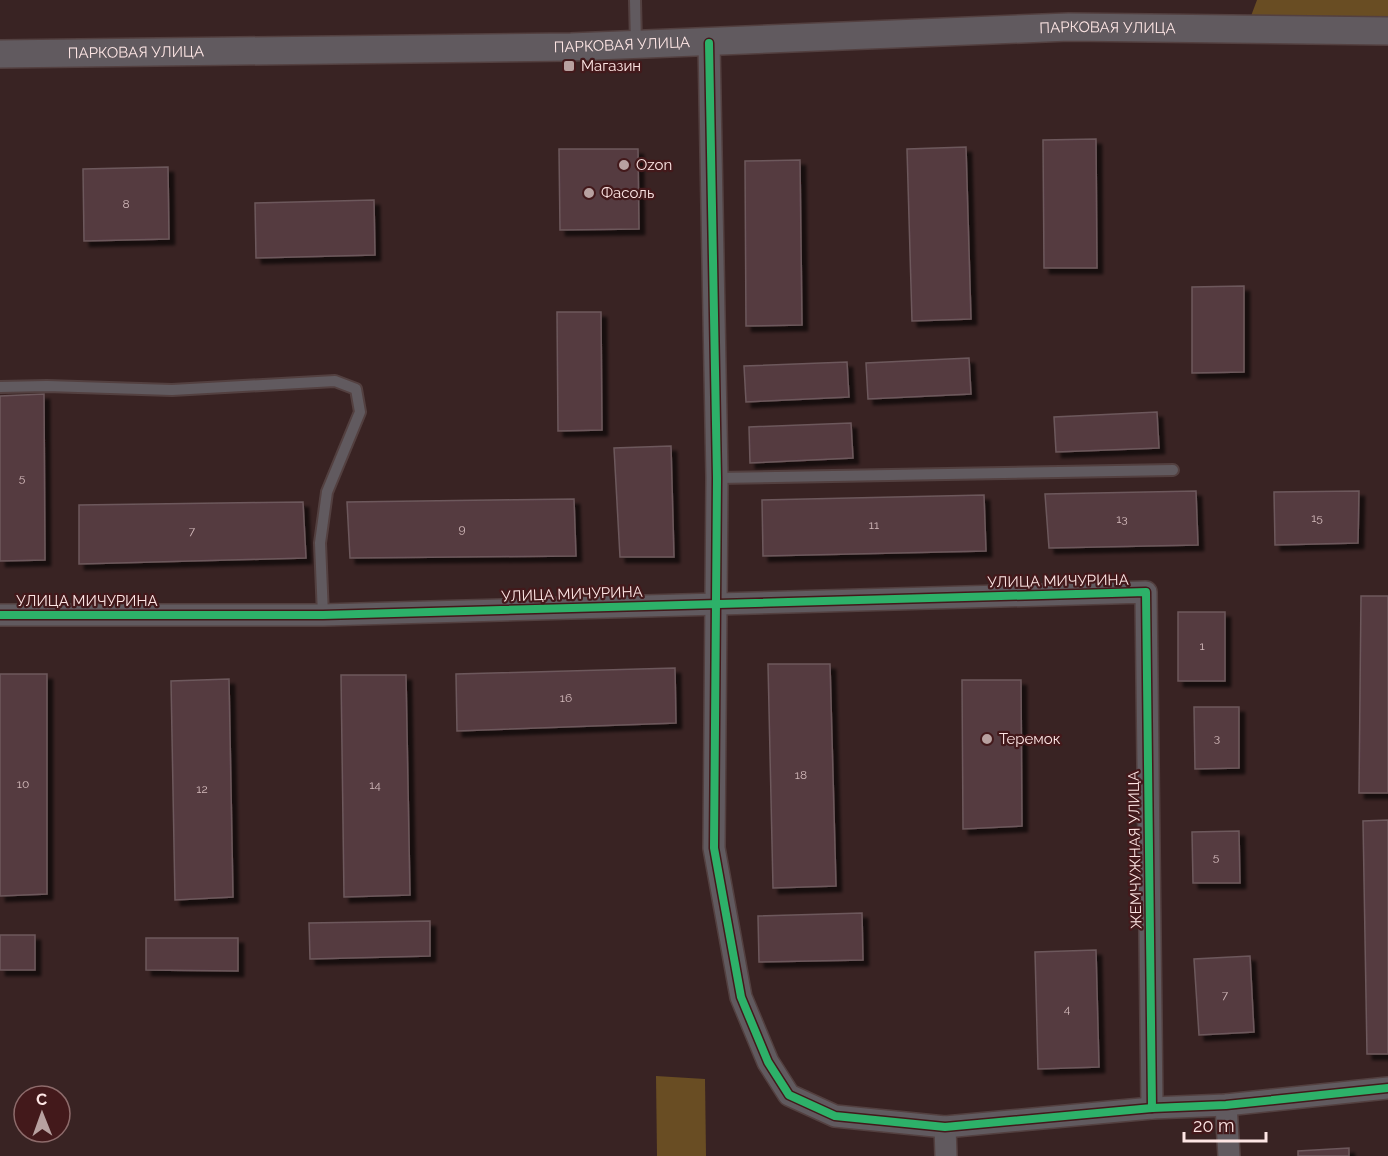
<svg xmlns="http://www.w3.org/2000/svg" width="1388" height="1156" viewBox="0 0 1388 1156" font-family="Raleway,sans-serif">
  <defs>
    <filter id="shadow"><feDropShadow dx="5.5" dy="5.5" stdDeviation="1.5" flood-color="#0009"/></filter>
  </defs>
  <rect width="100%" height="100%" fill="#392323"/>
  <!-- forest -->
  <g fill="#694d23">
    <path d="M1257,0h131v19l-137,-3z"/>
    <path d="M656,1076l49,3 1,77h-49z"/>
  </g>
  <!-- building -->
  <g fill="#553a41" stroke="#6d595c" stroke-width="1.5" filter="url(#shadow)">
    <path d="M1096,139l1,129h-53l-1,-128z"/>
    <path d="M966,147l5,172 -59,2 -5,-172z"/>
    <path d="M559,149h79l1,80 -79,1z"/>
    <path d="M800,160l2,165 -56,1 -1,-165z"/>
    <path d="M168,167l1,72 -85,2 -1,-72z"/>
    <path d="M374,200l1,55 -119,3 -1,-55z"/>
    <path d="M1244,286v86l-52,1v-86z"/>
    <path d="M557,312h44l1,118 -44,1z"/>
    <path d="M969,358l2,36 -103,5 -2,-36z"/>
    <path d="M847,362l2,35 -103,5 -2,-36z"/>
    <path d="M44,394l1,166 -45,1v-165z"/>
    <path d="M1157,412l2,36 -103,4 -2,-35z"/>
    <path d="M851,423l2,35 -103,5 -1,-36z"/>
    <path d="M671,446l3,111h-54l-6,-109z"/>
    <path d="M1196,491l2,54 -149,3 -4,-54z"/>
    <path d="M1359,491l-1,52 -83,2 -1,-53z"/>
    <path d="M984,495l2,56 -223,5 -1,-56z"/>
    <path d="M574,499l2,57 -226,2 -3,-56z"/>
    <path d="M303,502l3,56 -227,6v-59z"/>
    <path d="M1361,596h27v197h-29z"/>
    <rect x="1178" y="612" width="47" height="69"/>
    <path d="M768,664h62l6,222 -63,2z"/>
    <path d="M675,668l1,55 -219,8 -1,-57z"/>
    <path d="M0,674h47v220l-47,2z"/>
    <path d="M341,675h65l4,220 -66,2z"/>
    <path d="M229,679l4,218 -58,3 -4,-219z"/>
    <path d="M962,680h59l1,146 -59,3z"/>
    <path d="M1194,707h45v61l-44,1z"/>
    <path d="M1388,820v234h-21l-4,-233z"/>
    <path d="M1239,831l1,52h-47l-1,-51z"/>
    <path d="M862,913l1,47 -104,2 -1,-46z"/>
    <path d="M430,921v35l-120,3 -1,-36z"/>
    <rect x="0" y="935" width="35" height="35"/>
    <path d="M146,938h92v33l-92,-1z"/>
    <path d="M1096,950l3,117 -61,2 -3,-117z"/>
    <path d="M1250,956l4,76 -55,3 -5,-76z"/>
    <path d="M1349,1148v8h-51v-5z"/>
  </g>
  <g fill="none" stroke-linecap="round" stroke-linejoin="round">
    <!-- service casing -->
    <g stroke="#534040" stroke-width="14">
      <g id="service">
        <path d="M635,0l1,44"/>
        <path d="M0,387l47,-1 125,4 163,-9 21,8 4,23 -33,80 -7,51 3,72"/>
        <path d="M717,478l456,-8"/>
      </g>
    </g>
    <!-- minor casing -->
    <g stroke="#534040" stroke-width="24">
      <g id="minor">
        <path d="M709,43l8,435 -3,370 27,149 27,65 21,33 46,21 110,11 207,-19 74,-3 162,-17"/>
        <path d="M0,615h323l823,-23 6,516"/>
        <path d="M1226,1105l3,51"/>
        <path d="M945,1127l1,29"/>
      </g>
    </g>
    <!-- tertiary casing -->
    <g stroke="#534040" stroke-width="30">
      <g id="tertiary">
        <path id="s1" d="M0,54l571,-7 498,-20 319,4"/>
      </g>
    </g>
    <!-- service -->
    <use href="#service" stroke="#615a5f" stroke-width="10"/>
    <!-- minor -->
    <use href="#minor" stroke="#615a5f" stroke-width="21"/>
    <!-- tertiary -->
    <use href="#tertiary" stroke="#615a5f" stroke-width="27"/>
    <!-- cycleway casing -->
    <g stroke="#43191b" stroke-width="11">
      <g id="cycleway">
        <path d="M709,43l8,435 -3,370 27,149 27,65 21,33 46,21 110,11 207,-19 74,-3 162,-17"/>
        <path d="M0,615h323l823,-23 6,516"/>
      </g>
    </g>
    <!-- cycleway -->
    <use href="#cycleway" stroke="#2db169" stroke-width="8"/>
  </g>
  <!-- markers -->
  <g fill="#b8a1a0" stroke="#43191b" stroke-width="2">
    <rect x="563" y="60" width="12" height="12" rx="3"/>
    <circle cx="624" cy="165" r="6"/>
    <circle cx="589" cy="193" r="6"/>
    <circle cx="987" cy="739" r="6"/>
  </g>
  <g text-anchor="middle" stroke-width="4.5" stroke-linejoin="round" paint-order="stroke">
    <!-- number labels -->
    <g font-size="12" fill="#d3babb">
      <text x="126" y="208">8</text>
      <text x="22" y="482">5</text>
      <text x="1317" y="522">15</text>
      <text x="1122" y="523">13</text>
      <text x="874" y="529">11</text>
      <text x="462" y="533">9</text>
      <text x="192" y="535">7</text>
      <text x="1202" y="650">1</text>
      <text x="566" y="702">16</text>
      <text x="1217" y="742">3</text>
      <text x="801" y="779">18</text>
      <text x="23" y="788">10</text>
      <text x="375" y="789">14</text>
      <text x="202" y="793">12</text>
      <text x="1216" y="861">5</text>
      <text x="1225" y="999">7</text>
      <text x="1067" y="1013">4</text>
    </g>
    <!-- street labels -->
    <g font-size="15" fill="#fde5e4" stroke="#43191b">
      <text dy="5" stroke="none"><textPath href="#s1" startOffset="1108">ПАРКОВАЯ УЛИЦА</textPath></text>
      <text dy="5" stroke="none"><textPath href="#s1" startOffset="622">ПАРКОВАЯ УЛИЦА</textPath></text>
      <text dy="5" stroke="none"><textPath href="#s1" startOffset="136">ПАРКОВАЯ УЛИЦА</textPath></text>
      <text transform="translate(1058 581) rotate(-1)" y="5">УЛИЦА МИЧУРИНА</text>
      <text transform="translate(572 594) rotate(-2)" y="5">УЛИЦА МИЧУРИНА</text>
      <text x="87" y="606">УЛИЦА МИЧУРИНА</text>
      <text transform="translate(1135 850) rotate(-91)" y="5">ЖЕМЧУЖНАЯ УЛИЦА</text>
    </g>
    <!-- poi labels -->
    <g font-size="15" fill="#fde5e4" stroke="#43191b" text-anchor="start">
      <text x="581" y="71">Магазин</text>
      <text x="636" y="170">Ozon</text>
      <text x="601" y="198">Фасоль</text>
      <text x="999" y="744">Теремок</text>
    </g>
  </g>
  <!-- north arrow -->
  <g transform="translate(42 1114) rotate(359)"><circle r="28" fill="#43191b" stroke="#8d6b6b" stroke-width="1.5"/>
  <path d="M0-4.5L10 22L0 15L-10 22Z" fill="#b8a1a0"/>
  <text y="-9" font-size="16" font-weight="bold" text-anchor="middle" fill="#fde5e4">С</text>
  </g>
  <!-- scale -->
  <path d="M1184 1132v9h82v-9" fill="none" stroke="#fde5e4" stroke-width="3"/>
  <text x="1193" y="1132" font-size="18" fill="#fde5e4" stroke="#43191b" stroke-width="4.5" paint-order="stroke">20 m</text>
</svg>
